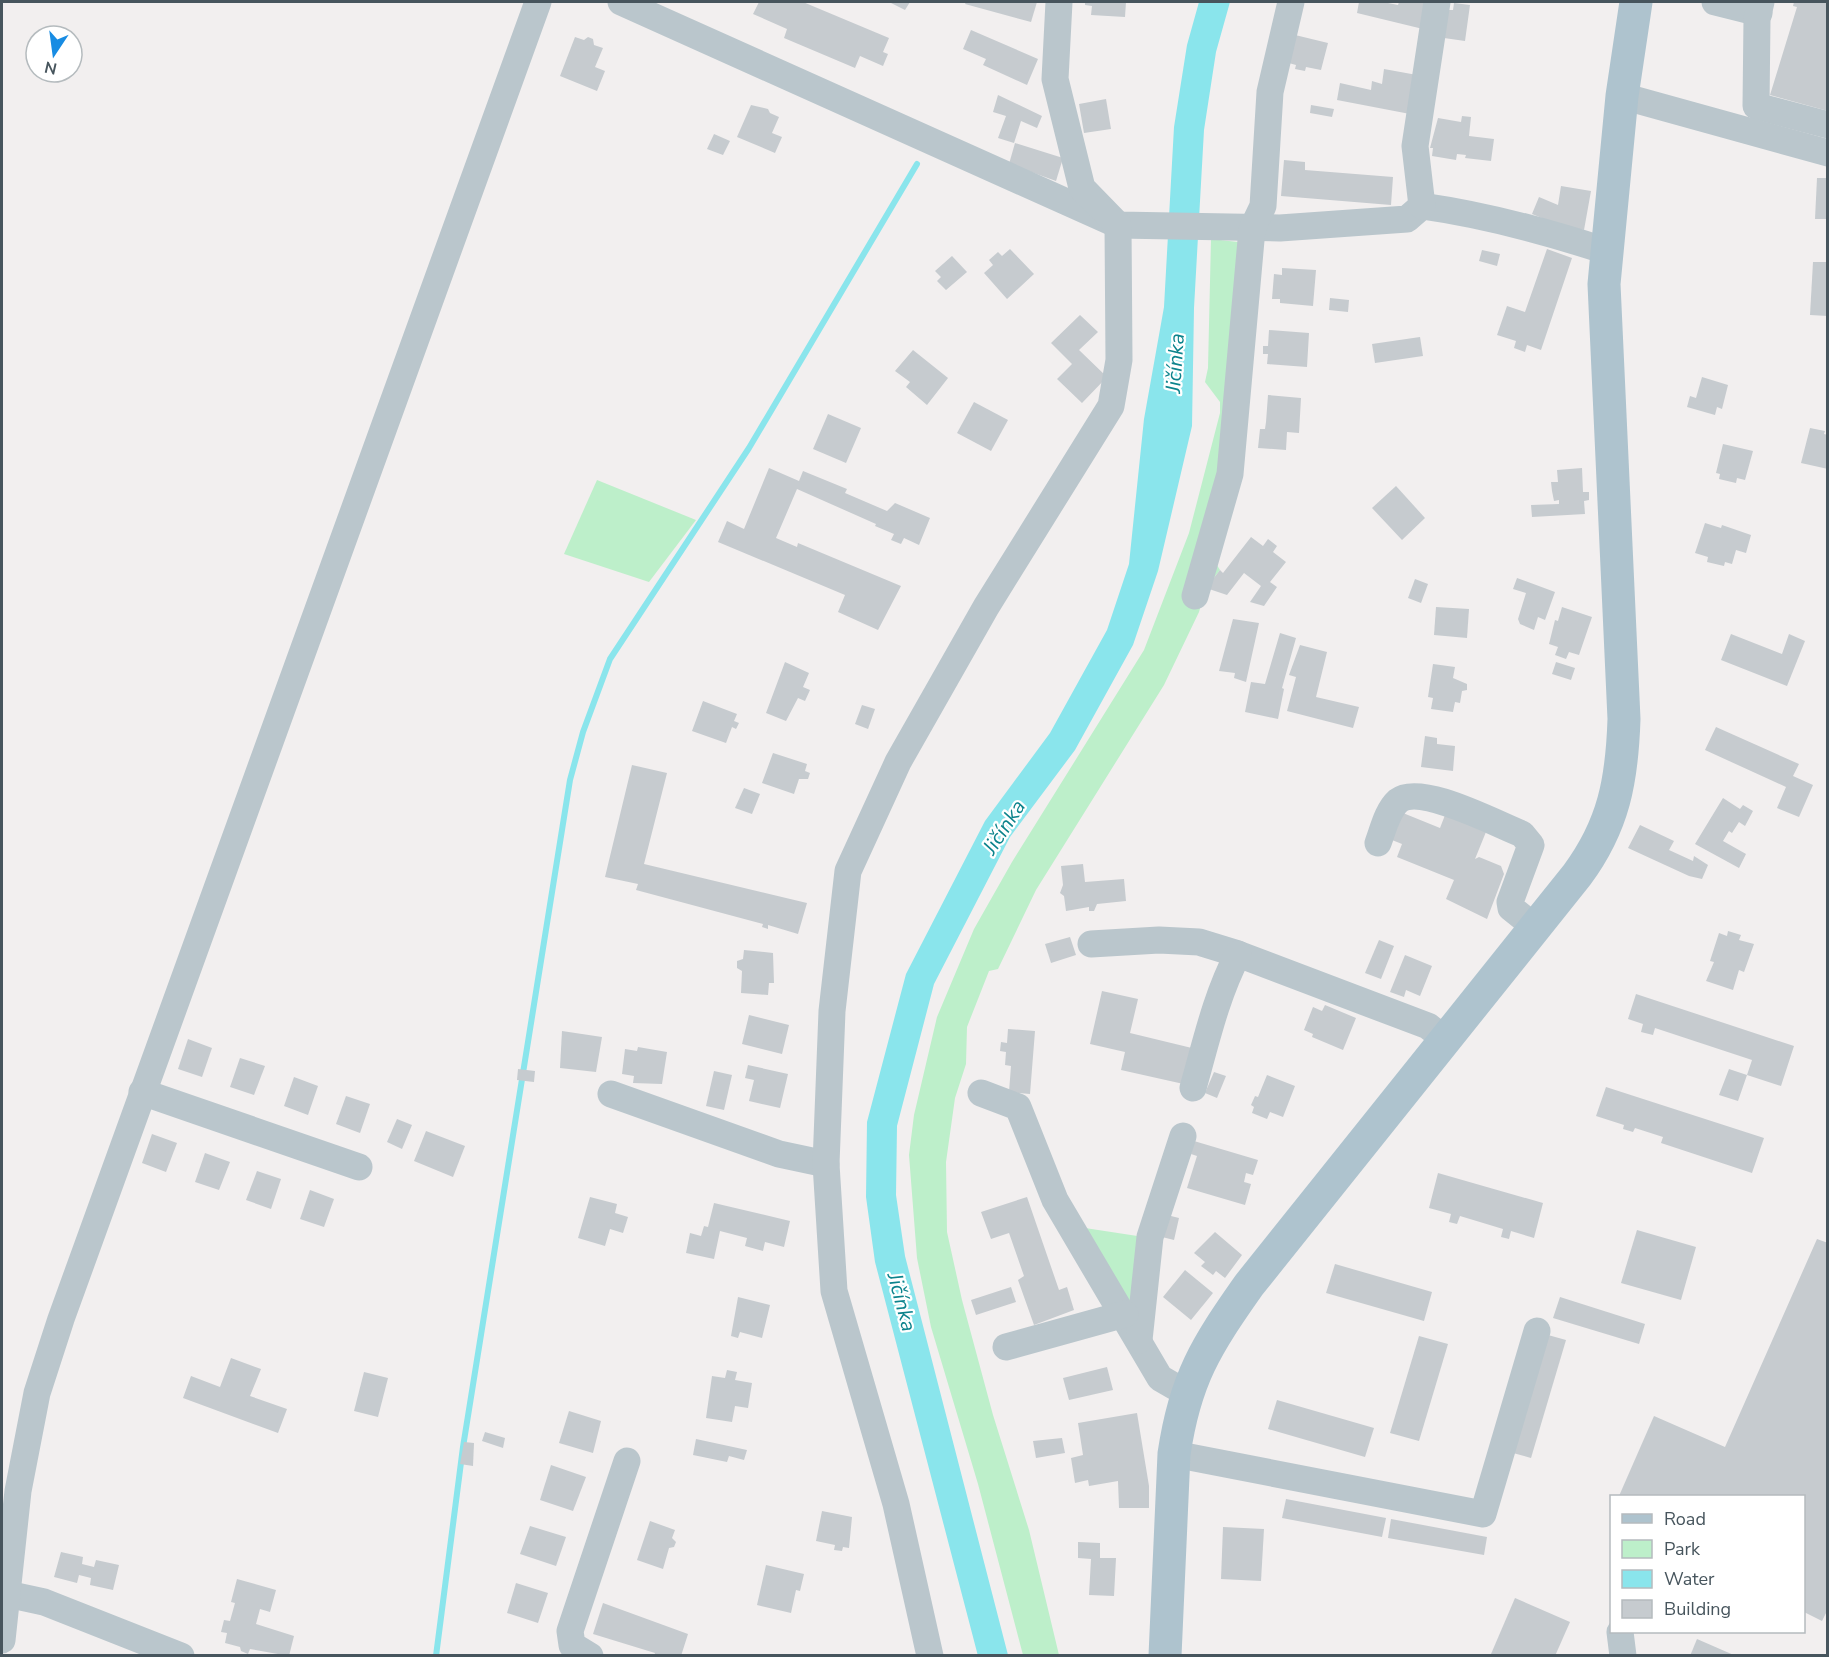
<svg xmlns="http://www.w3.org/2000/svg" width="1829" height="1657" viewBox="0 0 1829 1657" font-family="'Nunito Sans',sans-serif">
  <rect width="100%" height="100%" fill="#f2efef"/>
  <!-- green -->
  <g fill="#bdefca">
    <path d="M1211,239l27,3 -23,320 5,8 -14,18 -7,24 -35,73 -128,205 -38,79 -9,2 -22,56 -1,37 -11,34 -9,64 1,70 15,68 31,115 36,115 30,125h-36l-45,-171 -47,-157 -14,-69 -8,-103 5,-40 23,-98 37,-88 38,-67 132,-212 45,-117 31,-120v-11l-15,-20 3,-14z"/>
    <path d="M597,480l99,40 -47,62 -85,-28z"/>
    <path d="M1085,1228l59,9 -12,76z"/>
  </g>
  <!-- water -->
  <path fill="#8ae5ec" d="M1199,2h31l-14,50 -12,78 -10,178 -2,118 -34,145 -25,74 -58,105 -65,87 -76,147 -37,142 -1,69 9,61 103,399 -30,1 -103,-394 -9,-65 1,-75 39,-148 79,-153 65,-88 57,-103 22,-66 15,-145 20,-112 10,-180 13,-82z"/>
  <g fill="none" stroke-linecap="round" stroke-linejoin="round">
    <!-- stream -->
    <path stroke="#8ae5ec" stroke-width="6" d="M436,1656l27,-209 107,-667 13,-48 27,-73 139,-211 168,-284"/>
  </g>
  <!-- building -->
  <g fill="#c6cbcf">
    <path d="M759,2h44l86,36 -6,14 5,2 -5,12 -23,-10 -5,12 -71,-30 3,-9 -34,-15z"/>
    <path d="M889,2h21l-5,8z"/>
    <path d="M966,2h71l-6,20 -66,-18z"/>
    <path d="M1085,2h41l-1,15 -34,-2 1,-9 -7,-1z"/>
    <path d="M1359,2h24l15,3 1,-3h29l-5,27 -66,-16z"/>
    <path d="M1794,2h34v109l-58,-16 27,-88 -4,-1z"/>
    <path d="M1454,3l16,2 -5,36 -28,-4 12,-27h4z"/>
    <path d="M971,30l67,29 -11,26 -44,-20 3,-6 -23,-10z"/>
    <path d="M1291,34l37,9 -7,27 -15,-3 -1,4 -10,-2 1,-4 -11,-3z"/>
    <path d="M575,37l9,3 4,-3 5,2 1,6 9,3 -8,19 10,4 -8,20 -37,-15z"/>
    <path d="M1384,69l33,6 -7,39 -73,-14 3,-17 31,7 1,-9 10,3z"/>
    <path d="M998,95l44,21 -5,12 -16,-7 -7,22 -16,-5 8,-22 -13,-4z"/>
    <path d="M1106,99l5,30 -27,4 -5,-29z"/>
    <path d="M751,105l17,4 2,4 9,4 -7,16 10,4 -7,16 -38,-16z"/>
    <path d="M1311,105l23,4 -2,8 -22,-4z"/>
    <path d="M1462,116l9,1 -2,19 25,3 -3,22 -26,-3 1,-3 -9,-1 -1,6 -24,-4 1,-8h-3l8,-30 23,4z"/>
    <path d="M714,134l16,7 -7,14 -16,-6z"/>
    <path d="M1015,143l48,15 -7,23 -47,-17z"/>
    <path d="M1284,160l21,2v8l88,7 -2,28 -110,-9z"/>
    <path d="M1817,178h11v41h-13z"/>
    <path d="M1561,186l30,5 -7,39 -25,-5 -27,-11 7,-17 19,8z"/>
    <path d="M1010,249l24,25 -27,25 -23,-26 9,-8 -4,-5 9,-8 4,4z"/>
    <path d="M1547,249l25,9 -31,92 -14,-5 -2,7 -11,-4 2,-7 -19,-6 10,-29 18,6z"/>
    <path d="M1482,250l18,4 -3,12 -18,-5z"/>
    <path d="M952,256l15,16 -21,18 -9,-9 4,-4 -6,-6z"/>
    <path d="M1813,262h15v54l-18,-1z"/>
    <path d="M1282,268l34,2 -3,36 -33,-3v-4h-8l2,-25 8,1z"/>
    <path d="M1330,298l19,2 -1,12 -19,-2z"/>
    <path d="M1080,315l18,17 -19,18 28,27 -25,26 -25,-24 15,-15 -21,-21z"/>
    <path d="M1269,330l40,3 -2,34 -40,-3 1,-10h-5v-8h5z"/>
    <path d="M1420,337l3,19 -48,7 -3,-19z"/>
    <path d="M913,350l35,28 -21,27 -21,-18 4,-5 -15,-11z"/>
    <path d="M1702,377l26,8 -6,24 -5,-2 -2,8 -28,-8 3,-11 6,2z"/>
    <path d="M1268,395l33,3 -2,35 -12,-1 -1,18 -28,-2 2,-19h5l1,-7z"/>
    <path d="M974,402l34,18 -17,31 -34,-18z"/>
    <path d="M828,414l33,14 -15,35 -33,-14z"/>
    <path d="M1810,428l15,3 -1,3 4,1v34l-27,-6z"/>
    <path d="M1723,444l30,7 -8,29 -8,-2 -1,5 -17,-4 1,-5 -4,-1z"/>
    <path d="M769,468l30,13 4,-10 44,18 -2,4 42,18 8,-8 35,15 -11,27 -15,-7 -3,6 -10,-4 3,-6 -19,-8 1,-2 -79,-35 -21,49 21,9 1,-4 103,43 -23,44 -40,-18 7,-17 -127,-53 9,-21 17,8z"/>
    <path d="M1582,468l1,24h6v8l-5,1 1,13 -53,3 -1,-12 28,-1v-4l-5,1 -2,-10 -1,-9h7l-1,-12z"/>
    <path d="M1396,486l29,32 -23,22 -30,-32z"/>
    <path d="M1705,523l16,5 1,-3 29,10 -5,18 -10,-3 -4,14 -7,-2 -1,4 -17,-4 1,-5 -13,-4z"/>
    <path d="M1251,537l12,9 5,-7 9,7 -4,6 13,10 -16,20 7,5 -13,19 -14,-4 11,-16 -17,-13 -17,22 -21,-7 14,-18 3,3z"/>
    <path d="M1517,578l38,14 -10,28 -7,-3 -4,13 -14,-6 -2,-5 8,-26 -13,-4z"/>
    <path d="M1415,579l13,5 -7,19 -13,-5z"/>
    <path d="M1436,607l33,2 -2,29 -33,-3z"/>
    <path d="M1562,607l30,10 -13,38 -10,-3 -3,7 -11,-4 3,-8 -9,-3 6,-24 3,1z"/>
    <path d="M1233,619l26,4 -13,59 -12,-4 1,-5 -16,-2z"/>
    <path d="M1280,633l16,5 -14,50 2,1 -6,30 -33,-7 6,-30 14,2z"/>
    <path d="M1731,634l51,20 7,-20 16,7 -18,45 -66,-26z"/>
    <path d="M1300,645l27,7 -11,45 43,10 -6,21 -66,-17 9,-34 -7,-2z"/>
    <path d="M785,662l24,11 -6,14 7,3 -5,11 -7,-3 -12,23 -20,-8z"/>
    <path d="M1556,662l19,6 -4,12 -19,-6z"/>
    <path d="M1433,664l22,3 -2,11 14,6v6l-5,1 -2,12 -5,-1 -2,10 -22,-3 2,-11 -5,-1z"/>
    <path d="M703,701l34,13 -3,7 5,2 -3,6 -4,-2 -6,16 -34,-12z"/>
    <path d="M862,705l13,4 -7,20 -13,-5z"/>
    <path d="M1716,727l83,37 -6,12 20,9 -14,32 -22,-9 9,-21 -81,-37z"/>
    <path d="M1425,736l12,2v6l18,2 -2,25 -32,-4z"/>
    <path d="M773,753l34,11 -2,7 5,2 -2,6h-9l-5,15 -32,-11z"/>
    <path d="M632,765l35,8 -23,91 163,39 -9,31 -30,-9v4l-6,-2 1,-3 -127,-34 2,-6 -33,-7z"/>
    <path d="M744,788l16,6 -8,20 -17,-6z"/>
    <path d="M1723,798l17,11 3,-4 10,6 -8,15 -6,-4 -7,11 -3,-2 -6,10 23,13 -7,14 -44,-24z"/>
    <path d="M1447,810l41,17 -13,32 4,-2 22,9 3,8 -17,45 -41,-20 8,-19 -57,-23 5,-13 -10,-4 11,-27 37,15z"/>
    <path d="M1640,825l34,16 -5,9 24,11 1,-5 14,9 -6,14 -13,-3 -61,-28z"/>
    <path d="M1083,864l2,18 39,-3 2,22 -29,3 -3,7h-5v-4l-23,4 -2,-15 -4,-3 3,-8 -2,-19z"/>
    <path d="M1728,931l13,4 -2,5 15,4 -10,28 -5,-2 -6,20 -27,-9 8,-19 -4,-1 9,-28 8,3z"/>
    <path d="M1070,937l6,18 -25,8 -6,-19z"/>
    <path d="M1379,940l15,6 -13,33 -16,-6z"/>
    <path d="M744,950l29,3 1,30h-5l-1,12 -27,-2 1,-22 -5,-3v-7l6,-2z"/>
    <path d="M1405,955l27,11 -12,30 -14,-6 -2,7 -14,-5z"/>
    <path d="M1102,991l36,8 -8,34 66,16 -8,36 -67,-15 4,-18 -35,-8z"/>
    <path d="M1636,994l158,52 -13,40 -34,-11 -9,26 -19,-6 10,-26 18,6 5,-15 -97,-32 -2,7 -12,-3 2,-8 -15,-5z"/>
    <path d="M1325,1005l31,13 -13,32 -31,-13 1,-3 -9,-4 9,-23 9,4z"/>
    <path d="M749,1015l40,10 -7,29 -40,-10z"/>
    <path d="M1008,1029l27,2 -5,63 -21,-2 2,-26 -6,-1 1,-13 -6,-1 1,-9 6,1z"/>
    <path d="M562,1031l40,6 -6,35 -36,-4z"/>
    <path d="M188,1039l24,9 -10,29 -24,-8z"/>
    <path d="M638,1047l29,5 -5,32 -29,-1 1,-7 -12,-2 3,-25 12,2z"/>
    <path d="M240,1058l25,8 -11,29 -24,-8z"/>
    <path d="M748,1065l40,9 -8,34 -31,-7 5,-21 -9,-2z"/>
    <path d="M518,1069l17,2 -1,11 -17,-2z"/>
    <path d="M714,1071l18,4 -8,35 -18,-4z"/>
    <path d="M1214,1072l12,4 -9,22 -12,-5z"/>
    <path d="M1267,1075l28,11 -12,31 -13,-5 -3,7 -15,-6 2,-6 -3,-2 4,-9 3,1z"/>
    <path d="M294,1077l24,9 -10,29 -24,-9z"/>
    <path d="M1606,1087l158,51 -12,35 -91,-30 2,-6 -28,-9 -2,4 -10,-3 1,-4 -28,-9z"/>
    <path d="M346,1096l24,8 -10,29 -24,-9z"/>
    <path d="M397,1119l15,6 -10,24 -15,-7z"/>
    <path d="M426,1131l39,15 -12,31 -39,-16z"/>
    <path d="M152,1134l25,9 -11,29 -24,-9z"/>
    <path d="M1194,1141l64,19 -5,15 -7,-2 -2,9 7,2 -6,21 -58,-17 10,-32 -6,-2z"/>
    <path d="M205,1153l25,9 -11,28 -24,-8z"/>
    <path d="M257,1171l24,8 -10,30 -25,-9z"/>
    <path d="M1438,1173l105,30 -9,35 -23,-7 -2,8 -8,-2 2,-8 -43,-13 -3,8 -8,-2 2,-8 -22,-6z"/>
    <path d="M310,1190l24,9 -10,28 -24,-8z"/>
    <path d="M590,1197l27,7 -2,9 13,4 -5,16 -13,-4 -5,17 -27,-8z"/>
    <path d="M1027,1197l32,93 8,-3 7,23 -40,15 -16,-45 6,-4 -15,-43 -18,6 -10,-27z"/>
    <path d="M714,1203l76,18 -6,26 -19,-5 -2,9 -18,-5 2,-8 -27,-7 -6,28 -28,-6 4,-20 11,3 3,-10 4,1z"/>
    <path d="M1163,1214l16,4 -5,22 -16,-4z"/>
    <path d="M1637,1230l59,17 -15,53 -60,-17z"/>
    <path d="M1215,1232l27,23 -17,23 -9,-7 -3,4 -12,-9 4,-4 -11,-9z"/>
    <path d="M1817,1239l11,4v366l-6,12 -18,-9v-116h-185l35,-80 71,31z"/>
    <path d="M1335,1264l97,28 -8,29 -98,-28z"/>
    <path d="M1185,1270l28,23 -22,27 -28,-23z"/>
    <path d="M1011,1287l5,15 -40,13 -5,-15z"/>
    <path d="M738,1297l32,8 -8,33 -22,-6 -2,6 -7,-2z"/>
    <path d="M1560,1297l85,27 -6,20 -86,-26z"/>
    <path d="M1548,1335l18,5 -35,118 -18,-5z"/>
    <path d="M1419,1336l29,8 -29,97 -29,-8z"/>
    <path d="M231,1358l30,11 -11,27 37,13 -9,24 -95,-35 8,-22 29,11z"/>
    <path d="M1107,1367l6,23 -44,10 -6,-22z"/>
    <path d="M727,1370l10,2 -2,8 17,3 -4,25 -13,-2 -3,16 -26,-4 6,-42 13,2z"/>
    <path d="M364,1372l24,6 -10,39 -24,-6z"/>
    <path d="M1277,1400l97,28 -9,29 -97,-28z"/>
    <path d="M569,1411l32,10 -8,32 -34,-10z"/>
    <path d="M1137,1413l12,73v22h-30l-1,-27 -29,5 -1,-6 -13,3 -4,-25 12,-3 -5,-32z"/>
    <path d="M485,1432l20,6 -2,10 -21,-7z"/>
    <path d="M1062,1438l3,15 -29,5 -3,-17z"/>
    <path d="M696,1439l51,11 -3,10 -15,-4 -2,6 -34,-7z"/>
    <path d="M464,1442l10,1 -1,23 -13,-2z"/>
    <path d="M551,1465l35,12 -13,34 -33,-11z"/>
    <path d="M1286,1499l100,19 -4,19 -100,-19z"/>
    <path d="M822,1511l30,6 -3,31 -6,-1 -1,4 -8,-1 1,-5 -19,-4z"/>
    <path d="M1391,1519l96,18 -3,18 -96,-17z"/>
    <path d="M650,1521l25,9 -3,8 4,4 -2,5 -5,1 -6,21 -26,-9z"/>
    <path d="M530,1526l36,11 -10,29 -36,-12z"/>
    <path d="M1223,1527l41,2 -3,52 -40,-2z"/>
    <path d="M1078,1542l22,1v15h16l-2,38 -25,-1 2,-36 -13,-1z"/>
    <path d="M61,1552l22,5 -1,7 12,3 2,-7 23,5 -6,25 -23,-5 1,-7 -12,-3 -2,8 -23,-6z"/>
    <path d="M766,1565l38,9 -4,17 -4,-1 -5,23 -34,-8z"/>
    <path d="M237,1579l39,11 -6,22 -10,-3 -4,15 38,12 -5,20 -39,-7 -2,5 -7,-3 -1,-4 -15,-4 2,-10 -6,-1 3,-12 6,1 5,-18 -4,-1z"/>
    <path d="M516,1583l32,10 -10,30 -31,-10z"/>
    <path d="M1515,1598l55,24 -15,34 -64,-2z"/>
    <path d="M603,1603l85,31 -7,22h-27l1,-3 -62,-19z"/>
    <path d="M1697,1639l39,17h-46z"/>
  </g>
  <g fill="none" stroke-linecap="round" stroke-linejoin="round">
    <!-- minor -->
    <g stroke="#bac6cc" stroke-width="27">
      <path d="M621,2l497,223 162,3 127,-9 15,-13c64,9 123,25 184,45"/>
      <path d="M1715,2l44,11"/>
      <path d="M1761,2l-4,17 -1,87 72,19"/>
      <path d="M1622,96l206,57"/>
      <path d="M1422,206l-7,-60 22,-144"/>
      <path d="M1195,596l35,-122 22,-245 11,-23 7,-114 21,-90"/>
      <path d="M1378,843c5,-13 9,-32 20,-42 22,-18 98,23 124,33l9,11 -21,57 1,6 25,20"/>
      <path d="M1091,944l68,-4 40,2 39,12 190,72 18,14"/>
      <path d="M1193,1088c13,-46 23,-92 45,-134"/>
      <path d="M142,1092l217,75"/>
      <path d="M981,1093l37,14 37,93 105,178 26,15"/>
      <path d="M611,1094l168,60 47,10"/>
      <path d="M1139,1340l11,-103 33,-101"/>
      <path d="M1006,1347l119,-33"/>
      <path d="M1174,1454l309,60 54,-183"/>
      <path d="M7,1594l37,8 137,54"/>
      <path d="M1620,1632l3,24"/>
      <path d="M2,1640l16,-149 19,-98 24,-74 477,-1317"/>
      <path d="M590,1656l-18,-11 -2,-14 57,-170"/>
      <path d="M930,1656l-34,-152 -62,-213 -8,-127 6,-153 16,-140 50,-109 88,-155 125,-201 8,-46 -1,-135 -36,-37 -27,-109 4,-77"/>
    </g>
    <!-- major -->
    <path stroke="#aec3ce" stroke-width="33" d="M1165,1656l9,-202c11,-75 32,-108 75,-169l328,-410c37,-50 45,-95 47,-156l-20,-435 18,-188 14,-94"/>
  </g>
  <g text-anchor="middle" stroke-width="4.5" stroke-linejoin="round" paint-order="stroke">
    <!-- water labels -->
    <g font-size="21" font-style="italic" fill="#0c838c" stroke="#fff">
      <text transform="translate(1175 363) rotate(-86)" y="7">Jičínka</text>
      <text transform="translate(1004 827) rotate(-57)" y="7">Jičínka</text>
      <text transform="translate(902 1302) rotate(75)" y="7">Jičínka</text>
    </g>
  </g>
  <!-- border -->
  <rect width="1829" height="1657" fill="none" stroke="#47555d" stroke-width="6"/>
  <!-- legend -->
  <rect x="1610" y="1495" width="195" height="138" fill="#ffffff" stroke="#b5bbbe" stroke-width="1.5"/>
  <rect x="1622" y="1514" width="30" height="9" fill="#aec3ce" stroke="#b5bbbe" stroke-width="1.5"/>
  <text x="1664" y="1525" font-size="18" fill="#47555d">Road</text>
  <rect x="1622" y="1540" width="30" height="18" fill="#bdefca" stroke="#b5bbbe" stroke-width="1.5"/>
  <text x="1664" y="1555" font-size="18" fill="#47555d">Park</text>
  <rect x="1622" y="1570" width="30" height="18" fill="#8ae5ec" stroke="#b5bbbe" stroke-width="1.5"/>
  <text x="1664" y="1585" font-size="18" fill="#47555d">Water</text>
  <rect x="1622" y="1600" width="30" height="18" fill="#c6cbcf" stroke="#b5bbbe" stroke-width="1.5"/>
  <text x="1664" y="1615" font-size="18" fill="#47555d">Building</text>
  <!-- north arrow -->
  <g transform="translate(54 54) rotate(193)"><circle r="28" fill="#ffffff" stroke="#b5bbbe" stroke-width="1.5"/>
  <path d="M0-4.5L10 22L0 15L-10 22Z" fill="#188ce3"/>
  <text y="-9" font-size="16" font-weight="bold" text-anchor="middle" fill="#47555d">N</text>
  </g>
</svg>
